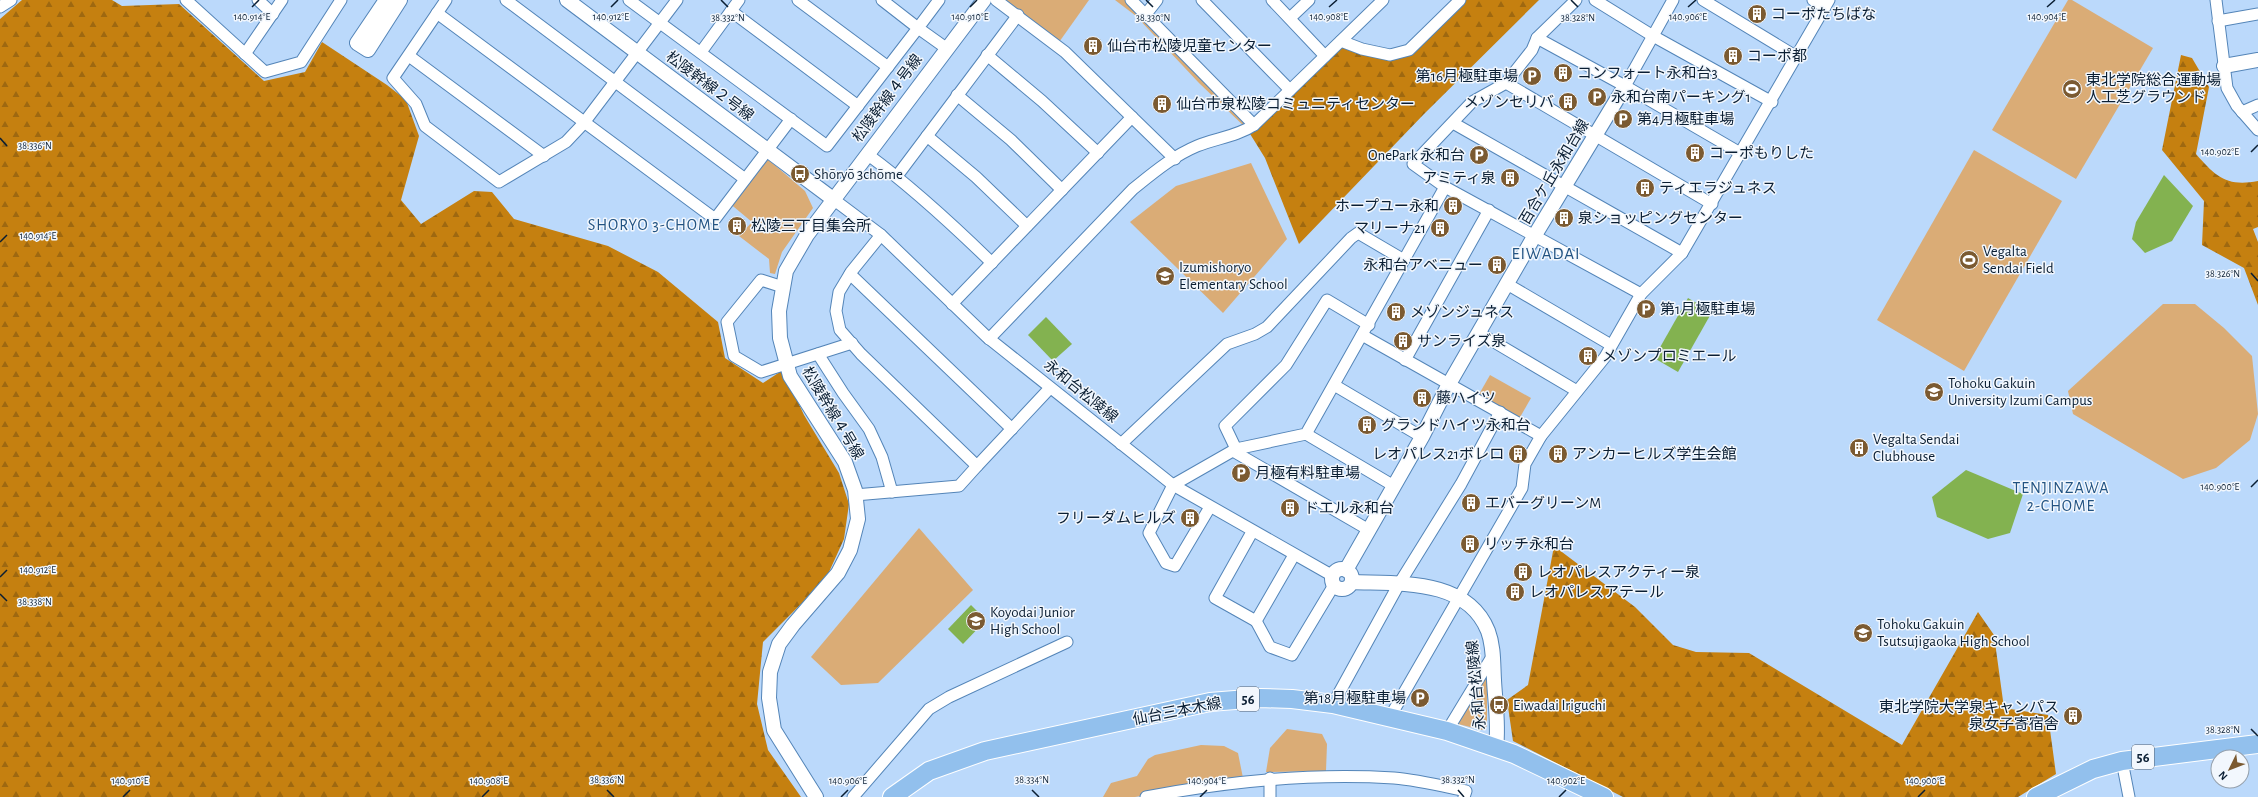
<svg xmlns="http://www.w3.org/2000/svg" width="2258" height="797" viewBox="0 0 2258 797" font-family="'Alegreya Sans','Noto Sans JP',sans-serif">
  <defs>
    <pattern id="forest-firs" width="22" height="20" patternUnits="userSpaceOnUse"><rect width="22" height="20" fill="#c58010"/><path d="M5 1l3.5 6h-7zM16 11l3.5 6h-7z" fill="#9e6810"/></pattern>
  </defs>
  <rect width="100%" height="100%" fill="#bbd9fb"/>
  <!-- green -->
  <g fill="#daac76">
    <path d="M996,0h93l-32,45z"/>
    <path d="M1115,0h15l124,125 -7,4 -48,-46 -63,-67z"/>
    <path d="M2068,0h4l81,48 -77,131 -84,-49z"/>
    <path d="M1974,150l88,51 -98,170 -87,-51z"/>
    <path d="M763,155l42,36 8,17 -31,44 -7,22 -5,-1 -1,-14 -30,-23 13,-14 -24,-20z"/>
    <path d="M1251,163l36,76 -64,74 -93,-91 46,-36z"/>
    <path d="M2163,304h32l29,24 28,28 6,58 -8,26 -34,28 -33,11 -110,-65 -5,-23z"/>
    <path d="M1490,375l41,23 -12,21 -41,-23z"/>
    <path d="M919,528l54,62 -95,93 -37,2 -30,-28z"/>
    <path d="M1482,679h5v47l-5,4 -24,-6z"/>
    <path d="M1287,729l35,5 5,10 -1,27 -60,1 4,-24z"/>
    <path d="M1201,745l23,1 14,7 5,25 -108,19h-32l8,-14 26,-7 11,-17 7,-4z"/>
  </g>
  <!-- forest -->
  <g fill="url(#forest-firs)">
    <path d="M22,0h90l10,6 57,-2 85,77 41,-9 17,-30 65,43 19,15 13,36 -18,64 20,24 53,-33 18,1 22,27 94,27 50,26 60,50 7,36 38,25 20,-13 21,45 35,58 10,31 -5,35 -15,33 -26,30 -40,40 -6,62 11,46 33,47h-801v-778z"/>
    <path d="M1458,0h81l-115,114 -125,130 -34,-86 -18,-29 94,-88 49,14 19,-5z"/>
    <path d="M2181,55l11,3 17,29 -13,67c20,23 31,33 62,27v46l-5,2 5,13v63l-14,-37 -42,-23 2,-44 -42,-51z"/>
    <path d="M1554,546l81,61 38,38 23,7 53,1 153,92 76,-133 16,23 10,73 44,7 8,59 -38,23h-395l-110,-56 -6,-41 21,-15z"/>
  </g>
  <!-- water -->
  <g fill="#83b250">
    <path d="M2164,175l29,31 -21,35 -27,12 -13,-14 4,-17z"/>
    <path d="M1688,298l24,14 -34,60 -24,-14z"/>
    <path d="M1046,317l26,27 -19,17 -25,-26z"/>
    <path d="M1966,470l57,24 -13,39 -22,6 -51,-22 -5,-20z"/>
    <path d="M971,605l15,15 -23,24 -15,-15z"/>
  </g>
  <g fill="none" stroke-linecap="round" stroke-linejoin="round">
    <!-- minor casing -->
    <g stroke="#5485b8" stroke-width="13">
      <g id="minor">
        <path d="M186,0l79,72 36,-10 40,-62"/>
        <path d="M258,0l15,14"/>
        <path d="M446,0l-53,78 23,26 9,22 74,56 67,-40 17,-18 94,-124"/>
        <path d="M506,0l239,179"/>
        <path d="M629,0l198,146 91,-118 -36,-28"/>
        <path d="M798,0l90,67"/>
        <path d="M939,0l-21,28 28,20"/>
        <path d="M996,0l69,52 110,107"/>
        <path d="M1131,0l123,125"/>
        <path d="M1202,0l88,90"/>
        <path d="M1272,0l53,56"/>
        <path d="M1576,0l-39,38 -5,12 -26,33 -34,19 -59,62 32,23 196,107"/>
        <path d="M1595,0l58,36 119,66"/>
        <path d="M1703,0l94,57"/>
        <path d="M1813,0l12,7"/>
        <path d="M2216,0l11,88 10,18 21,24"/>
        <path d="M0,7l11,-7"/>
        <path d="M731,11l127,95"/>
        <path d="M437,13l278,206 76,-100"/>
        <path d="M1146,14l11,-14"/>
        <path d="M1290,18l19,-18"/>
        <path d="M2218,21l40,-7"/>
        <path d="M1537,38l88,48 117,68"/>
        <path d="M1341,41l21,8 28,6 19,-5 51,-50"/>
        <path d="M701,52l38,-52"/>
        <path d="M245,54l37,-54"/>
        <path d="M987,55l55,46 56,52"/>
        <path d="M409,56l135,100"/>
        <path d="M1506,83l206,121"/>
        <path d="M1625,86l48,-86"/>
        <path d="M957,95l54,45 51,50"/>
        <path d="M2242,112l16,-7"/>
        <path d="M1453,123l229,130"/>
        <path d="M927,136l49,41 51,49"/>
        <path d="M867,154c45,33 85,70 125,109"/>
        <path d="M897,176l121,-161"/>
        <path d="M833,199l48,36 106,102 186,148 160,91"/>
        <path d="M881,235l-30,37 -12,20 -3,19 4,19 21,24 116,112 73,-78"/>
        <path d="M850,274l162,155"/>
        <path d="M1507,284l104,61"/>
        <path d="M783,287l-22,-7 -34,42 7,34 27,16 91,-29"/>
        <path d="M952,304l180,-187"/>
        <path d="M1479,333l98,58"/>
        <path d="M1362,335l179,101"/>
        <path d="M989,339l144,-150c20,-16 40,-33 64,-43 19,-8 39,-9 57,-21l129,-125"/>
        <path d="M818,354l25,39 26,36 13,28 10,35"/>
        <path d="M1405,360l84,-150"/>
        <path d="M1334,385l88,52"/>
        <path d="M1306,434l88,52"/>
        <path d="M1121,444l106,-100 28,-10 12,-7 84,-89 7,-5 46,27"/>
        <path d="M1236,449l-11,-23 61,-61 41,-65 42,25"/>
        <path d="M1233,451l136,79"/>
        <path d="M855,495l104,-9 18,-20"/>
        <path d="M1210,507l-35,59 -9,-3 -17,-30 24,-48 63,-36 70,-15 139,-247"/>
        <path d="M1252,532l-37,66 41,23 38,-66"/>
        <path d="M1256,621l14,26 22,8 42,-70"/>
        <path d="M1333,704l66,-120 62,-100 39,-72"/>
        <path d="M1390,717l132,-229 3,-24 16,-28 64,-79 36,-63 41,-41 147,-253"/>
        <path d="M1447,731l46,-76"/>
        <path d="M2122,761l7,36"/>
        <path d="M1270,778v19"/>
        <path d="M853,797l76,-88 20,-12 118,-55"/>
        <path d="M1146,797c82,-16 165,-24 248,-19 24,2 48,8 72,13l-2,6"/>
      </g>
    </g>
    <!-- tertiary casing -->
    <g stroke="#5485b8" stroke-width="16">
      <g id="tertiary">
        <path d="M386,0l-29,43 11,7 32,-50"/>
        <path d="M567,0l266,199"/>
        <path d="M2224,66l34,-6"/>
        <circle cx="1342" cy="579" r="10"/>
        <path d="M1346,570l76,-133 27,-53 86,-149 90,-149"/>
        <path d="M1352,582c47,2 115,-4 136,49 6,16 5,33 6,49 1,21 5,45 2,67"/>
        <path d="M816,797l-42,-67 -5,-32 1,-26 9,-28 14,-19 45,-52 12,-23 8,-31 -3,-29 -10,-28 -55,-86 -10,-38 -1,-27 7,-40 21,-36 177,-235"/>
      </g>
    </g>
    <!-- primary casing -->
    <g stroke="#fff" stroke-width="20">
      <g id="primary">
        <path d="M892,797l37,-26 56,-20 225,-49 50,-4 32,1 41,5 114,27 67,23 90,43"/>
        <path d="M2036,797l57,-28 29,-8 136,-17"/>
      </g>
    </g>
    <!-- minor -->
    <use href="#minor" stroke="#fff" stroke-width="11"/>
    <!-- tertiary -->
    <use href="#tertiary" stroke="#fff" stroke-width="14"/>
    <!-- primary -->
    <use href="#primary" stroke="#92c0ed" stroke-width="18"/>
  </g>
  <!-- ticks -->
  <path fill="none" stroke="#0a1e33" stroke-width="1.5" d="M721,0l7,7M1146,0l7,7M1571,0l7,7M252,7l7,-7M611,7l7,-7M970,7l7,-7M1329,7l8,-7M1688,7l8,-7M2047,7l8,-7M0,138l7,8M2251,152l7,-7M0,242l7,-7M2251,273l7,8M2251,487l7,-7M0,577l7,-7M0,594l7,7M2251,729l7,7M607,790l7,7M1032,790l7,7M1458,790l6,7M123,797l7,-7M482,797l7,-7M841,797l7,-7M1200,797l7,-7M1559,797l7,-7M1918,797l7,-7"/>
  <!-- icons -->
  <defs>
    <g id="building-disc" transform="scale(1)"><circle r="9.5" fill="#7b5a31" stroke="#f2f7fd"/><path d="M-4-6H4V6H1V3H-1V6H-4ZM-2.5-4.3h1.7v1.8h-1.7ZM.8-4.3h1.7v1.8H.8ZM-2.5-1h1.7V.8h-1.7ZM.8-1h1.7V.8H.8Z" fill="#fff"/></g>
    <g id="parking-disc" transform="scale(1)"><circle r="9.5" fill="#7b5a31" stroke="#f2f7fd"/><path d="M-3.5-5.5H1a3.5 3.5 0 0 1 0 7H-1V5.5H-3.5ZM-1-3.4V-.6H.8a1.4 1.4 0 0 0 0-2.8Z" fill="#fff"/></g>
    <g id="stadium-disc" transform="scale(1)"><circle r="9.5" fill="#7b5a31" stroke="#f2f7fd"/><path d="M0-5a6.5 5 0 1 0 0 10a6.5 5 0 1 0 0-10ZM-3.5-1.8h7v3.6h-7Z" fill="#fff"/></g>
    <g id="bus-disc" transform="scale(1)"><circle r="9.5" fill="#7b5a31" stroke="#f2f7fd"/><path d="M-5-6H5V4H4V6H2V4H-2V6H-4V4H-5ZM-3.5-4V0h7V-4ZM-3.5 1.2v1.5H-2V1.2ZM2 1.2v1.5H3.5V1.2Z" fill="#fff"/></g>
    <g id="school-disc" transform="scale(1)"><circle r="9.5" fill="#7b5a31" stroke="#f2f7fd"/><path d="M0-5L7-2L0 1L-7-2ZM-4 1L0 2.5L4 1V4Q0 6-4 4Z" fill="#fff"/></g>
    <g id="university-disc" transform="scale(1)"><circle r="9.5" fill="#7b5a31" stroke="#f2f7fd"/><path d="M0-5L7-2L0 1L-7-2ZM-4 1L0 2.5L4 1V4Q0 6-4 4Z" fill="#fff"/></g>
  </defs>
  <g fill-rule="evenodd">
    <use href="#building-disc" x="1757" y="14"/>
    <use href="#building-disc" x="1093" y="46"/>
    <use href="#building-disc" x="1733" y="56"/>
    <use href="#building-disc" x="1563" y="73"/>
    <use href="#parking-disc" x="1532" y="76"/>
    <use href="#stadium-disc" x="2072" y="89"/>
    <use href="#parking-disc" x="1597" y="97"/>
    <use href="#building-disc" x="1568" y="102"/>
    <use href="#building-disc" x="1162" y="104"/>
    <use href="#parking-disc" x="1623" y="119"/>
    <use href="#building-disc" x="1695" y="153"/>
    <use href="#parking-disc" x="1479" y="155"/>
    <use href="#bus-disc" x="800" y="174"/>
    <use href="#building-disc" x="1510" y="178"/>
    <use href="#building-disc" x="1645" y="188"/>
    <use href="#building-disc" x="1453" y="206"/>
    <use href="#building-disc" x="1564" y="218"/>
    <use href="#building-disc" x="737" y="226"/>
    <use href="#building-disc" x="1440" y="228"/>
    <use href="#stadium-disc" x="1969" y="260"/>
    <use href="#building-disc" x="1497" y="265"/>
    <use href="#school-disc" x="1165" y="276"/>
    <use href="#parking-disc" x="1646" y="309"/>
    <use href="#building-disc" x="1396" y="312"/>
    <use href="#building-disc" x="1403" y="341"/>
    <use href="#building-disc" x="1588" y="356"/>
    <use href="#university-disc" x="1934" y="392"/>
    <use href="#building-disc" x="1422" y="398"/>
    <use href="#building-disc" x="1367" y="425"/>
    <use href="#building-disc" x="1859" y="448"/>
    <use href="#building-disc" x="1518" y="454"/>
    <use href="#building-disc" x="1558" y="454"/>
    <use href="#parking-disc" x="1241" y="473"/>
    <use href="#building-disc" x="1471" y="503"/>
    <use href="#building-disc" x="1290" y="508"/>
    <use href="#building-disc" x="1190" y="518"/>
    <use href="#building-disc" x="1470" y="544"/>
    <use href="#building-disc" x="1523" y="572"/>
    <use href="#building-disc" x="1515" y="592"/>
    <use href="#school-disc" x="976" y="621"/>
    <use href="#school-disc" x="1863" y="633"/>
    <use href="#parking-disc" x="1420" y="698"/>
    <use href="#bus-disc" x="1499" y="705"/>
    <use href="#building-disc" x="2073" y="716"/>
  </g>
  <g text-anchor="middle" stroke-width="3" stroke-linejoin="round" paint-order="stroke">
    <!-- shield labels -->
    <g fill="#f2f7fd" stroke="#505f70" stroke-width="1">
      <rect x="1237" y="687" width="22" height="24" rx="3"/>
      <rect x="2132" y="745" width="22" height="24" rx="3"/>
    </g>
    <g font-size="14" font-weight="bold" fill="#0a1e33">
      <text x="1248" y="704">56</text>
      <text x="2143" y="762">56</text>
    </g>
    <!-- poi labels -->
    <g font-size="15" fill="#0a1e33" stroke="#f2f7fd" text-anchor="start">
      <text x="1771" y="19">コーポたちばな</text>
      <text x="1107" y="51">仙台市松陵児童センター</text>
      <text x="1747" y="61">コーポ都</text>
      <text x="1577" y="78">コンフォート永和台3</text>
      <text x="1518" y="81" text-anchor="end">第16月極駐車場</text>
      <text x="2086" y="85">東北学院総合運動場<tspan x="2086" dy="17">人工芝グラウンド</tspan></text>
      <text x="1611" y="102">永和台南パーキング1</text>
      <text x="1554" y="107" text-anchor="end">メゾンセリバ</text>
      <text x="1176" y="109">仙台市泉松陵コミュニティセンター</text>
      <text x="1637" y="124">第4月極駐車場</text>
      <text x="1709" y="158">コーポもりした</text>
      <text x="1465" y="160" text-anchor="end">OnePark 永和台</text>
      <text x="814" y="179">Shōryō 3chōme</text>
      <text x="1496" y="183" text-anchor="end">アミティ泉</text>
      <text x="1659" y="193">ティエラジュネス</text>
      <text x="1439" y="211" text-anchor="end">ホープユー永和</text>
      <text x="1578" y="223">泉ショッピングセンター</text>
      <text x="751" y="231">松陵三丁目集会所</text>
      <text x="1426" y="233" text-anchor="end">マリーナ21</text>
      <text x="1983" y="256">Vegalta<tspan x="1983" dy="17">Sendai Field</tspan></text>
      <text x="1483" y="270" text-anchor="end">永和台アベニュー</text>
      <text x="1179" y="272">Izumishoryo<tspan x="1179" dy="17">Elementary School</tspan></text>
      <text x="1660" y="314">第1月極駐車場</text>
      <text x="1410" y="317">メゾンジュネス</text>
      <text x="1417" y="346">サンライズ泉</text>
      <text x="1602" y="361">メゾンプロミエール</text>
      <text x="1948" y="388">Tohoku Gakuin<tspan x="1948" dy="17">University Izumi Campus</tspan></text>
      <text x="1436" y="403">藤ハイツ</text>
      <text x="1381" y="430">グランドハイツ永和台</text>
      <text x="1873" y="444">Vegalta Sendai<tspan x="1873" dy="17">Clubhouse</tspan></text>
      <text x="1504" y="459" text-anchor="end">レオパレス21ボレロ</text>
      <text x="1572" y="459">アンカーヒルズ学生会館</text>
      <text x="1255" y="478">月極有料駐車場</text>
      <text x="1485" y="508">エバーグリーンM</text>
      <text x="1304" y="513">ドエル永和台</text>
      <text x="1176" y="523" text-anchor="end">フリーダムヒルズ</text>
      <text x="1484" y="549">リッチ永和台</text>
      <text x="1537" y="577">レオパレスアクティー泉</text>
      <text x="1529" y="597">レオパレスアテール</text>
      <text x="990" y="617">Koyodai Junior<tspan x="990" dy="17">High School</tspan></text>
      <text x="1877" y="629">Tohoku Gakuin<tspan x="1877" dy="17">Tsutsujigaoka High School</tspan></text>
      <text x="1406" y="703" text-anchor="end">第18月極駐車場</text>
      <text x="1513" y="710">Eiwadai Iriguchi</text>
      <text x="2059" y="712" text-anchor="end">東北学院大学泉キャンパス<tspan x="2059" dy="17">泉女子寄宿舎</tspan></text>
    </g>
    <!-- street labels -->
    <g font-size="15" fill="#0a1e33" stroke="#f2f7fd">
      <text transform="translate(710 86) rotate(37)" y="5">松陵幹線２号線</text>
      <text transform="translate(887 98) rotate(-53)" y="5">松陵幹線４号線</text>
      <text transform="translate(1554 172) rotate(-59)" y="5">百合ケ丘永和台線</text>
      <text transform="translate(1081 391) rotate(39)" y="5">永和台松陵線</text>
      <text transform="translate(833 413) rotate(59)" y="5">松陵幹線４号線</text>
      <text transform="translate(1476 685) rotate(-95)" y="5">永和台松陵線</text>
      <text transform="translate(1177 711) rotate(-11)" y="5">仙台三本木線</text>
    </g>
    <!-- neighbourhood labels -->
    <g font-size="16" letter-spacing="1" fill="#225382" stroke="#f2f7fd">
      <text x="654" y="230">SHORYO 3-CHOME</text>
      <text x="2061" y="493">TENJINZAWA<tspan x="2061" dy="18">2-CHOME</tspan></text>
    </g>
    <!-- quarter labels -->
    <g font-size="17" letter-spacing="1" fill="#225382" stroke="#f2f7fd">
      <text x="1546" y="259">EIWADAI</text>
    </g>
  </g>
  <g font-size="10" text-anchor="middle" fill="#0a1e33" stroke="#f2f7fd" stroke-width="3" stroke-linejoin="round" paint-order="stroke">
    <text x="252" y="20">140.914°E</text>
    <text x="611" y="20">140.912°E</text>
    <text x="970" y="20">140.910°E</text>
    <text x="1329" y="20">140.908°E</text>
    <text x="1688" y="20">140.906°E</text>
    <text x="2047" y="20">140.904°E</text>
    <text x="728" y="21">38.332°N</text>
    <text x="1153" y="21">38.330°N</text>
    <text x="1578" y="21">38.328°N</text>
    <text x="35" y="149">38.336°N</text>
    <text x="2220" y="155">140.902°E</text>
    <text x="38" y="239">140.914°E</text>
    <text x="2223" y="277">38.326°N</text>
    <text x="2220" y="490">140.900°E</text>
    <text x="38" y="573">140.912°E</text>
    <text x="35" y="605">38.338°N</text>
    <text x="2223" y="733">38.328°N</text>
    <text x="607" y="783">38.336°N</text>
    <text x="1032" y="783">38.334°N</text>
    <text x="1458" y="783">38.332°N</text>
    <text x="130" y="784">140.910°E</text>
    <text x="489" y="784">140.908°E</text>
    <text x="848" y="784">140.906°E</text>
    <text x="1207" y="784">140.904°E</text>
    <text x="1566" y="784">140.902°E</text>
    <text x="1925" y="784">140.900°E</text>
  </g>
  <!-- north arrow -->
  <g transform="translate(2230 769) rotate(227)"><circle r="19" fill="#f2f7fd" stroke="#95a0ac"/>
  <path d="M0-3L7 15L0 10L-7 15Z" fill="#7b5a31"/>
  <text y="-6" font-size="11" font-weight="bold" text-anchor="middle" fill="#0a1e33">N</text>
  </g>
</svg>
